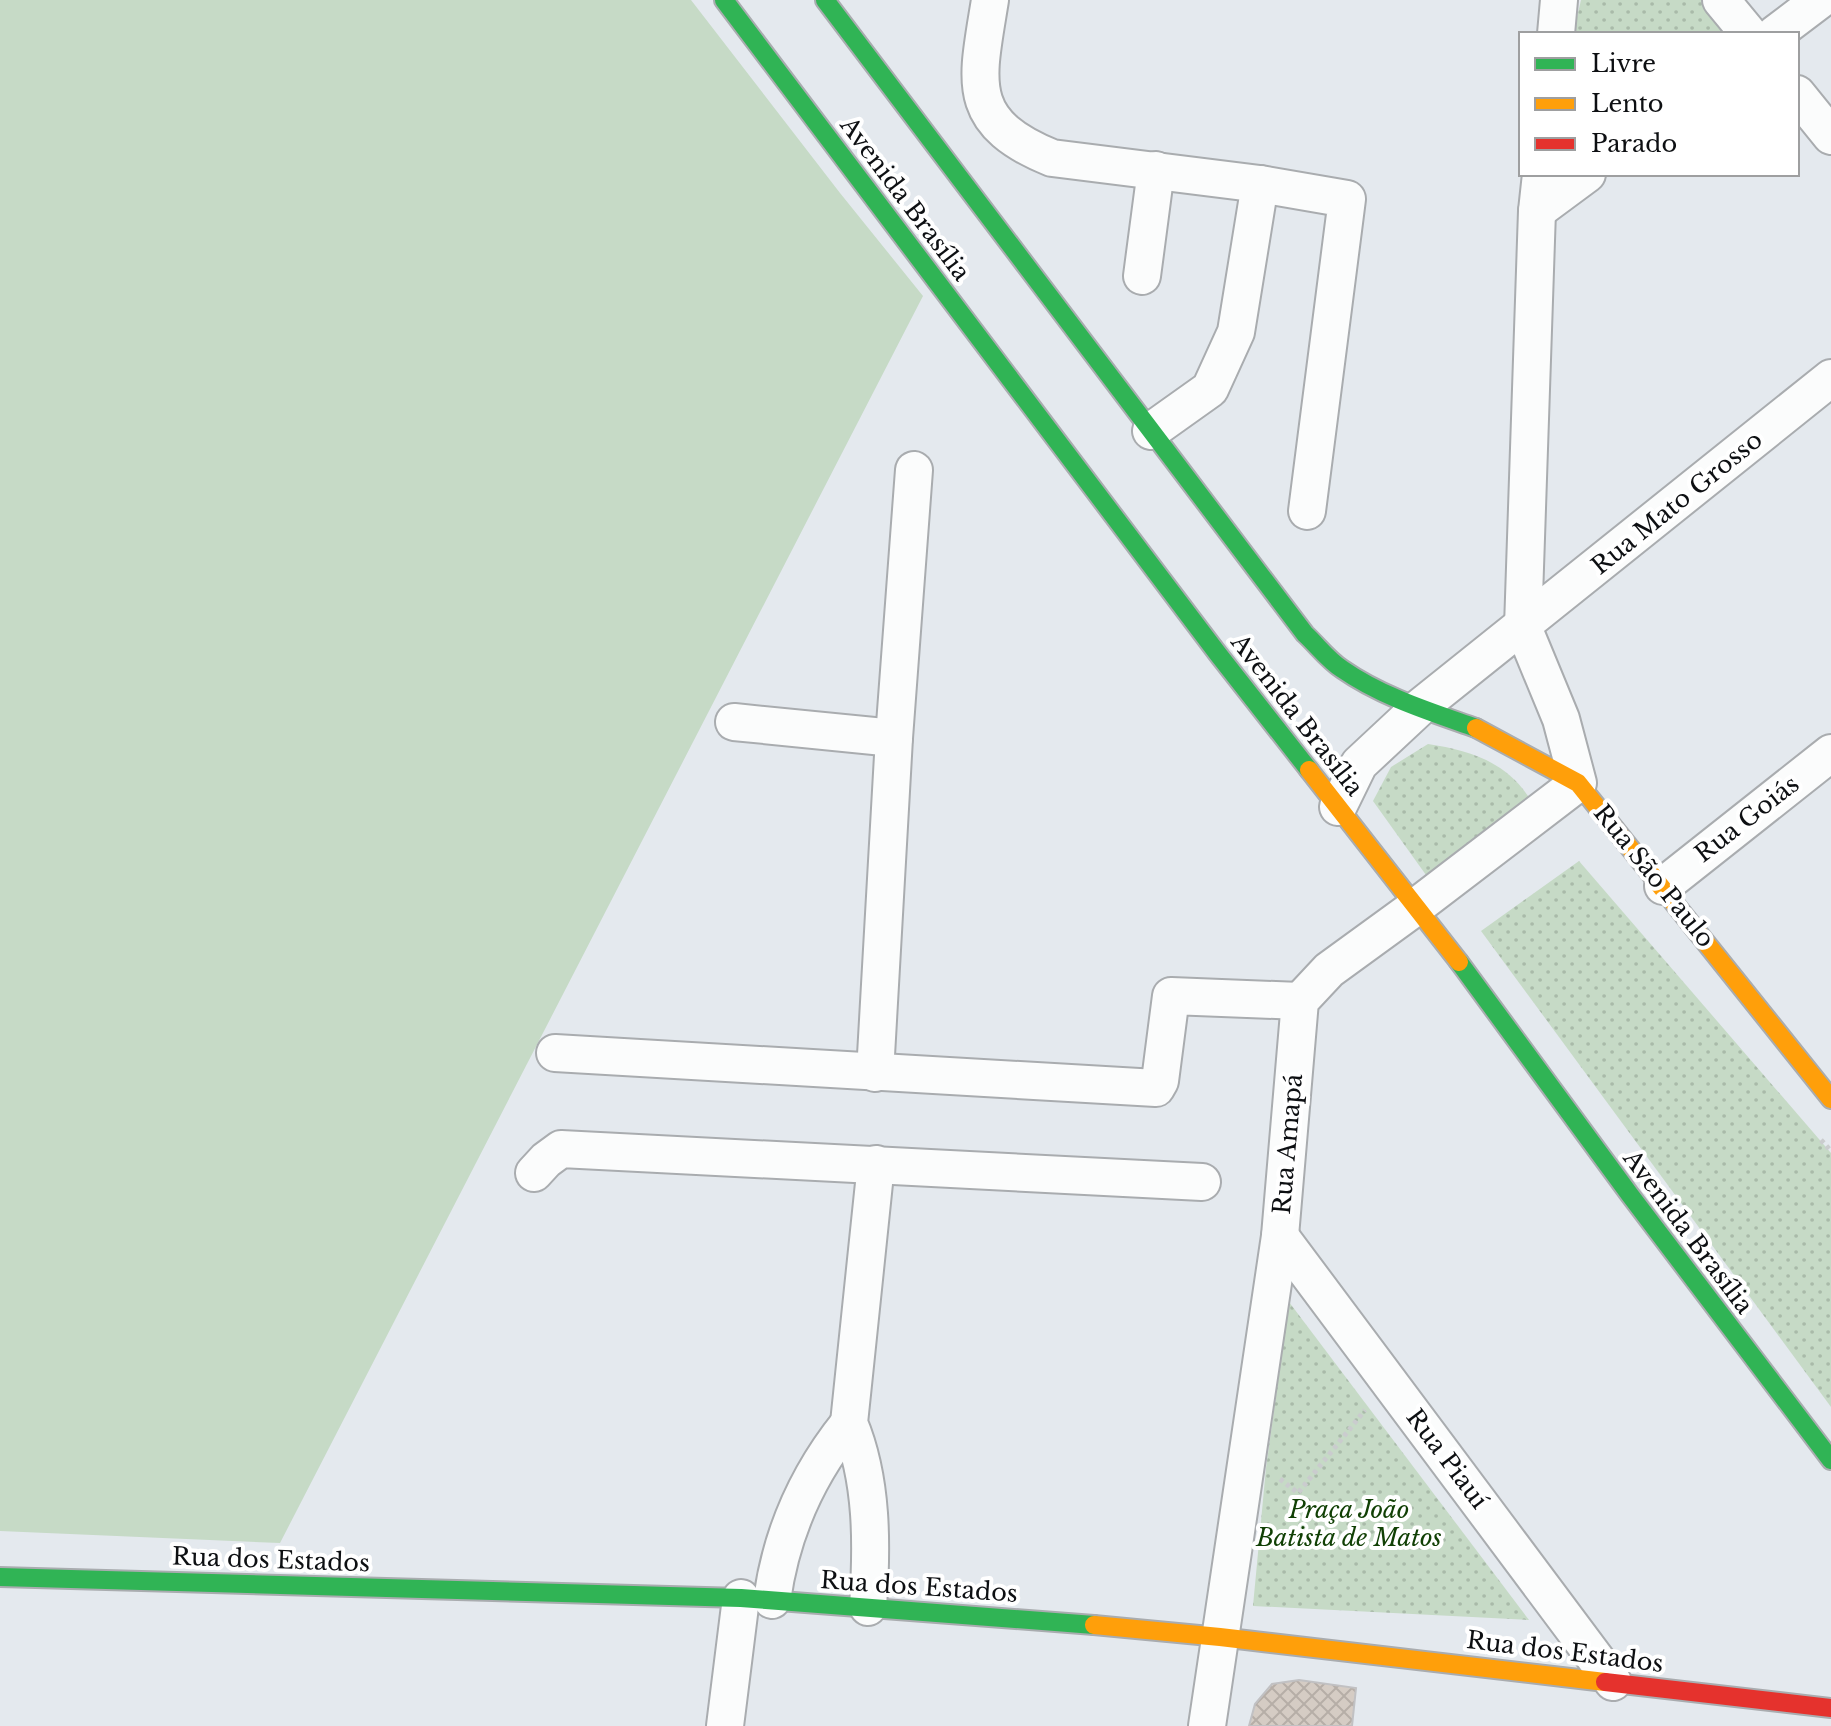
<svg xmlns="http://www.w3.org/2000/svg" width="1831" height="1726" viewBox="0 0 1831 1726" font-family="'Libre Baskerville',serif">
  <defs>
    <pattern id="park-dots" width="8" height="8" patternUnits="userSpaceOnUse" patternTransform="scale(2)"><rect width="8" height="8" fill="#c6dac6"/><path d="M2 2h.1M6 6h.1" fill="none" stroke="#a9baa9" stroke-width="1.8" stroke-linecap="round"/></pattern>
    <pattern id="building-cross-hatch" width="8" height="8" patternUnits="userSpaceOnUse" patternTransform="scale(2)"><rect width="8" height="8" fill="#d5ccc4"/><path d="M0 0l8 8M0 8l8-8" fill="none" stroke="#b6aea7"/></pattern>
  </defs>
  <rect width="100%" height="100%" fill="#e4e9ee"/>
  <!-- green -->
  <path fill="#c6dac6" d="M0,0h691l149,193 83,103 -643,1247 -280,-12z"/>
  <!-- park -->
  <g fill="url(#park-dots)">
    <path d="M1581,0h129l18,34h-155z"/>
    <path d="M1428,744c42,6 81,19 103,57l-3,10 -102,64 -53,-74 18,-34z"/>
    <path d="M1579,861l252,292v254l-350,-476z"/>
    <path d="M1289,1302l240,318 -276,-14 13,-138z"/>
  </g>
  <!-- building -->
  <path fill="url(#building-cross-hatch)" stroke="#c1c1c3" stroke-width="2" d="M1299,1680l57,8 -4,38h-103l6,-22 17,-20z"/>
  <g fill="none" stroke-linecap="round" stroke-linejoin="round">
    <!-- street casing -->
    <g stroke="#a9acaf" stroke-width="40">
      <g id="street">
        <path d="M990,0c-13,81 -27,122 62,158l208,26 87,15 -40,312"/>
        <path d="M1721,0l28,34"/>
        <path d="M1556,34l3,-34"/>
        <path d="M1775,34l45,-34"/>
        <path d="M1797,94l34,42"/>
        <path d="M1537,211l50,-37"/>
        <path d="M1142,276l14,-106"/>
        <path d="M1151,431l59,-42 26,-57 24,-148"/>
        <path d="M734,722l160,16"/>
        <path d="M1338,807l21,-43 60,-56 412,-330"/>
        <path d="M1663,886l168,-133"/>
        <path d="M555,1053l601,35 4,-7 11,-85 129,5"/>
        <path d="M875,1073l19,-335 20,-268"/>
        <path d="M534,1173l12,-13 15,-11 641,33"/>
        <path d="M1280,1236l333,446"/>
        <path d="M772,1600c9,-66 35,-125 77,-177"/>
        <path d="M868,1607c4,-61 5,-127 -19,-184l27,-259"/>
        <path d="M725,1726l16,-128"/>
        <path d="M1207,1726l73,-490 20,-235 29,-31 88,-64 161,-123 -17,-64 -38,-92 14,-416 4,-37"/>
      </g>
    </g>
    <!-- fast casing -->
    <g stroke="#a9acaf" stroke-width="22">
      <g id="fast">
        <path d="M724,0l494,654 91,116"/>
        <path d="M825,0l480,634c12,11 23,26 37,35 40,28 89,43 134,59"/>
        <path d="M1459,962l171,233 201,265"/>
        <path d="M0,1577l741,21 353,27"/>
      </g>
    </g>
    <!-- slow casing -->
    <g stroke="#a9acaf" stroke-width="22">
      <g id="slow">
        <path d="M1476,728l102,55 253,316"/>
        <path d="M1309,770l150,192"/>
        <path d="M1094,1625l126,12 385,45"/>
      </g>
    </g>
    <!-- jam casing -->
    <g stroke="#a9acaf" stroke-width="22">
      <path id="jam" d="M1605,1682l226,26"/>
    </g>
    <!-- path -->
    <g stroke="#caccce" stroke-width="5" stroke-dasharray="4 4" stroke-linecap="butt">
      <path d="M1821,1140l10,11"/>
      <path d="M1280,1479l18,14 67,-83"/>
    </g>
    <!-- street -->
    <use href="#street" stroke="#fbfcfc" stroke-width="36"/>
    <!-- fast -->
    <use href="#fast" stroke="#30b455" stroke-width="18"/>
    <!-- slow -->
    <use href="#slow" stroke="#ff9f0a" stroke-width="18"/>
    <!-- jam -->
    <use href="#jam" stroke="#e5322d" stroke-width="18"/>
  </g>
  <g text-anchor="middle" stroke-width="8" stroke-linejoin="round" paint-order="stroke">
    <!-- street labels -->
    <g font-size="24" fill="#0d0f12" stroke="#fff">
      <text transform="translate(905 199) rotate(53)" y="8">Avenida Brasília</text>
      <text transform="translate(1677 503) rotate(-39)" y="8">Rua Mato Grosso</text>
      <text transform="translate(1297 715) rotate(52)" y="8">Avenida Brasília</text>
      <text transform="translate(1747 819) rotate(-38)" y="8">Rua Goiás</text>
      <text transform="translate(1654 876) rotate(51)" y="8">Rua São Paulo</text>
      <text transform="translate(1288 1144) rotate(-85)" y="8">Rua Amapá</text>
      <text transform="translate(1688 1232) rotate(53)" y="8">Avenida Brasília</text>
      <text transform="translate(1447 1459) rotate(53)" y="8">Rua Piauí</text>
      <text transform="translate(271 1560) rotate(2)" y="8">Rua dos Estados</text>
      <text transform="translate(919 1587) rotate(4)" y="8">Rua dos Estados</text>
      <text transform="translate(1565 1652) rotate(7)" y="8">Rua dos Estados</text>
    </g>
    <!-- park labels -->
    <g font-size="24" font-style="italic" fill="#114005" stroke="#fff">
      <text x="1349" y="1518">Praça João<tspan x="1349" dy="28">Batista de Matos</tspan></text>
    </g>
  </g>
  <!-- legend -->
  <rect x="1519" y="32" width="280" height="144" fill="#ffffff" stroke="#9e9fa0" stroke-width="2"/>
  <rect x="1535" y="58" width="40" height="12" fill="#30b455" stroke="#9e9fa0" stroke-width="2"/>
  <text x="1591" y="72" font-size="24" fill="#0d0f12">Livre</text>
  <rect x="1535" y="98" width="40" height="12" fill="#ff9f0a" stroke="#9e9fa0" stroke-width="2"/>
  <text x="1591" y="112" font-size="24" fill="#0d0f12">Lento</text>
  <rect x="1535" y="138" width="40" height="12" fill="#e5322d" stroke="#9e9fa0" stroke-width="2"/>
  <text x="1591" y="152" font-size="24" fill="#0d0f12">Parado</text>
</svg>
